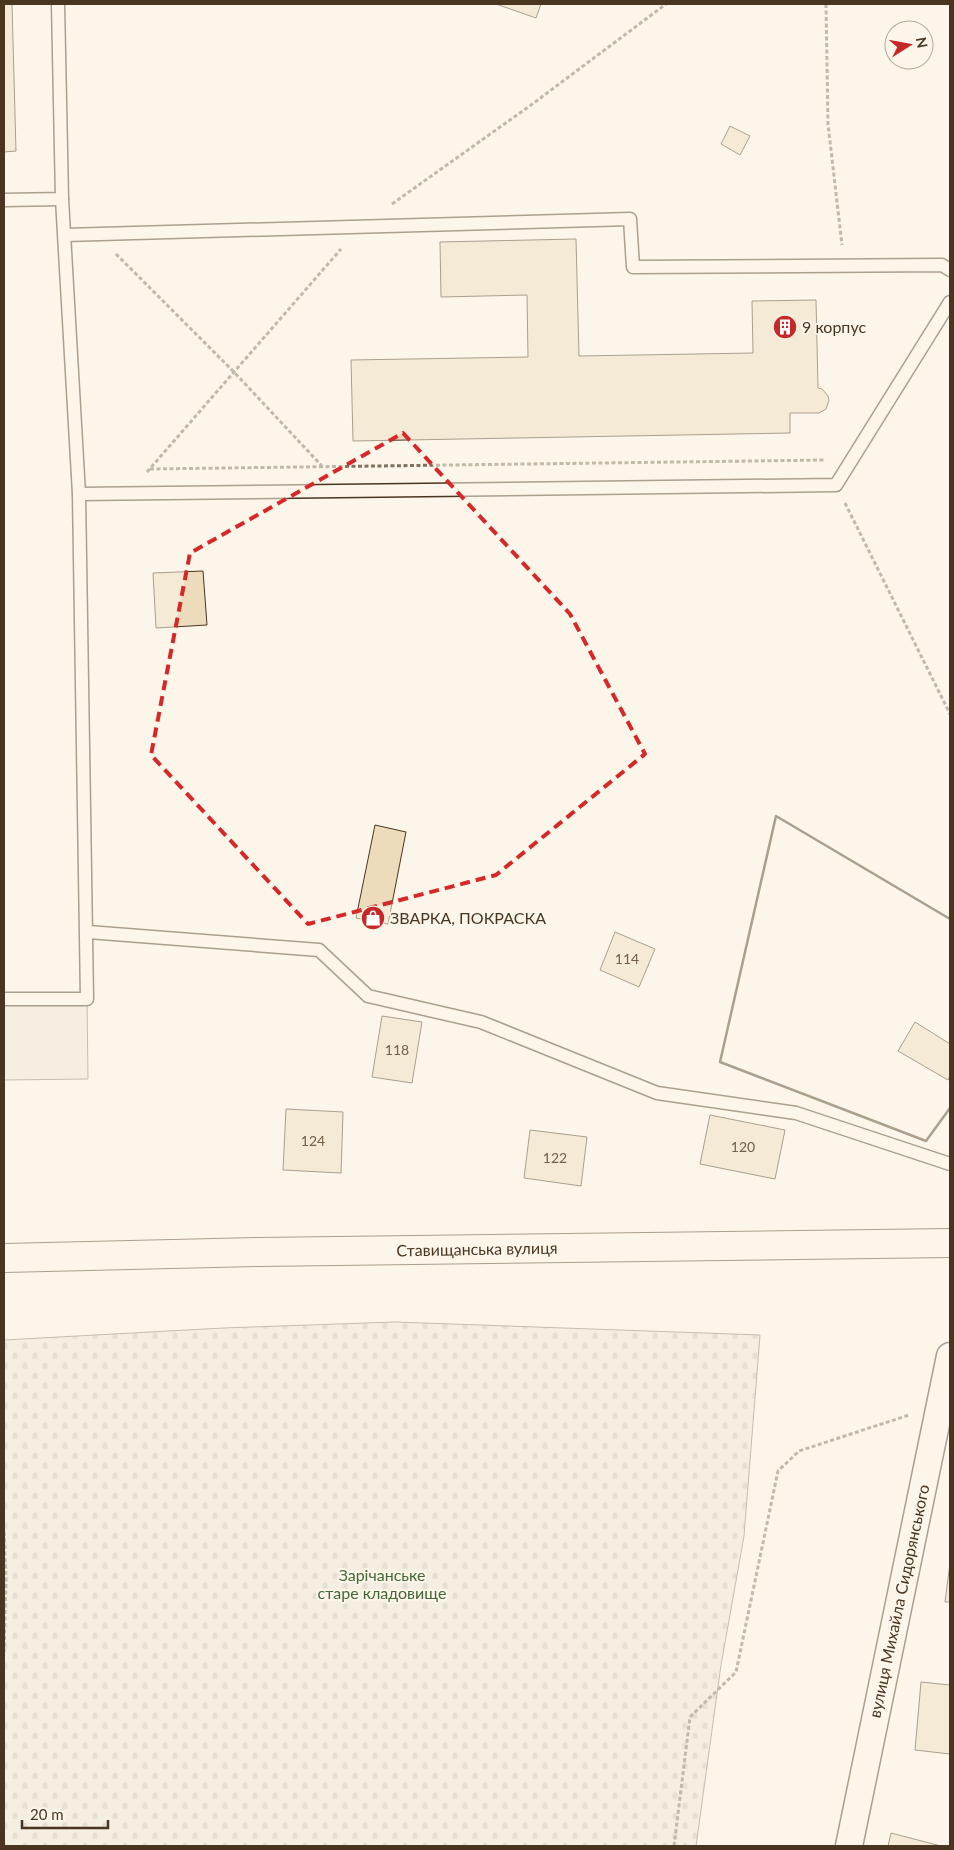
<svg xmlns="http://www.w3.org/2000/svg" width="954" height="1850" viewBox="0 0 954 1850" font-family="Lato,sans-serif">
  <defs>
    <pattern id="cemetery-stones" width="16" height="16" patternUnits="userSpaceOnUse" patternTransform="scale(1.25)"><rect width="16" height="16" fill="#ede6d9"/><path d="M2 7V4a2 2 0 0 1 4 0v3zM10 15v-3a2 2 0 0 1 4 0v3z" fill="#cdc6ba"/></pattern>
  </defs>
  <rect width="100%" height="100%" fill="#fbf6e9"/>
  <!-- cemetery -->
  <path fill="url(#cemetery-stones)" stroke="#887966" d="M395,1322l365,13 -16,201 -23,129 -25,181h-692v-506l219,-12z"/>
  <!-- parking -->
  <path fill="#ede7d9" stroke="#887966" d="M4,999h83l1,80 -84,1z"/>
  <!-- building -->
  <g fill="#ecdcbc" stroke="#4a3520">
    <path d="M4,4h8l4,147 -12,1z"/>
    <path d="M496,4h45l-5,14z"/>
    <path d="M730,126l20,10 -10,19 -19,-11z"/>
    <path d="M576,239l3,117 174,-3 -1,-52 64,-1 2,88 4,1 6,7 1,4 -3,9 -7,4h-29v20l-437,8 -2,-81 177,-3 -1,-62 -86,2 -1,-55z"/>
    <path d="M203,571l4,54 -51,3 -3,-55z"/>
    <path d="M375,825l31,7 -18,92 -32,-6z"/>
    <path d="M615,932l40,17 -16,38 -39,-17z"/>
    <path d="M382,1016l40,6 -10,61 -40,-6z"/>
    <path d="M915,1022l35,22v32l-2,4 -50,-29z"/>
    <path d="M286,1109l57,3 -2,61 -58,-3z"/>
    <path d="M710,1115l75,15 -10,49 -75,-15z"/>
    <path d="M530,1130l57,7 -6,49 -57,-8z"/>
    <path d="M950,1563v39h-5z"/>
    <path d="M921,1682l29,3v69l-35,-4z"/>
    <path d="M891,1833l50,13h-53z"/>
  </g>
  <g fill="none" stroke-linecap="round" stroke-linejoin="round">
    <!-- service casing -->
    <g stroke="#4a3520" stroke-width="15">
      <g id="service">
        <path d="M62,199l17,295 757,-9 114,-183"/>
        <path d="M4,200l58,-1 -4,-195"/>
        <path d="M65,235l565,-16 3,48 309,-2 8,5"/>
        <path d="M88,932l231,18 49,46 113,26 176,71 139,20 154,51"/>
        <path d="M4,999h83l-8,-505"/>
      </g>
    </g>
    <!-- minor casing -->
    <g stroke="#4a3520" stroke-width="29">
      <path id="minor" d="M849,1846l101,-490"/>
    </g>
    <!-- primary casing -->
    <g stroke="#4a3520" stroke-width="30">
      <path id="primary" d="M4,1258l255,-6 691,-9"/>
    </g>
    <!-- path -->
    <g stroke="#7f6f5c" stroke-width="3" stroke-dasharray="4 2.5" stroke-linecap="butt">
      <path d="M826,4l2,120 14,121"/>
      <path d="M392,204l139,-99 135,-101"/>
      <path d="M116,254l118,118 88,94"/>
      <path d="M150,469l676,-9"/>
      <path d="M147,472l194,-223"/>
      <path d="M845,503l105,211"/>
      <path d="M4,1532l2,48 -2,72"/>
      <path d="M674,1846l16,-129 46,-45 42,-201 21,-20 110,-36"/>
    </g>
    <!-- service -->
    <use href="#service" stroke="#fbf6e9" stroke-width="12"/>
    <!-- minor -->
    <use href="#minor" stroke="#fbf6e9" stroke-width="26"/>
    <!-- primary -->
    <use href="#primary" stroke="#fbf6e9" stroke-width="28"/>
    <!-- wall -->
    <path stroke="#4a3520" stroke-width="2.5" d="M950,919l-174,-103 -56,246 206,79 24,-33"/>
  </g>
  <!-- marked area -->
  <path d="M0 0H954V1850H0ZM403,433l167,181 75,140 -149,121 -188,49 -157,-169 39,-202z" fill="#fbf6e9" fill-opacity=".55" fill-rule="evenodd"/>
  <path fill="none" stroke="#d62828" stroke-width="4" stroke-dasharray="10 6" stroke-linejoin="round" d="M403,433l167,181 75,140 -149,121 -188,49 -157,-169 39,-202z"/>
  <!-- icons -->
  <defs>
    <g id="building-disc" transform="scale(1.25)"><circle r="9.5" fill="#c62828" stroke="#fbf6e9"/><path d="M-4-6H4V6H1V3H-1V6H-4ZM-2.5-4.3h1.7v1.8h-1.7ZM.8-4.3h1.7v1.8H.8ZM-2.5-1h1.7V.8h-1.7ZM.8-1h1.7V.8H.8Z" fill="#fff"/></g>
    <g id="shop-disc" transform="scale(1.25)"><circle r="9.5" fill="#c62828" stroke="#fbf6e9"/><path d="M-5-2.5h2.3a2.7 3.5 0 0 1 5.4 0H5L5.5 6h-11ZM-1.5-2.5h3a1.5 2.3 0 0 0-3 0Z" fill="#fff"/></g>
  </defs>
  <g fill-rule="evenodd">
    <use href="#building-disc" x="785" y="327"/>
    <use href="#shop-disc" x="373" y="918"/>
  </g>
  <g text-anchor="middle" stroke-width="4" stroke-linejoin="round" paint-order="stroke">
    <!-- number labels -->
    <g font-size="14" fill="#725f47">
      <text x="627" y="964">114</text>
      <text x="397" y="1055">118</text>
      <text x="313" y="1146">124</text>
      <text x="743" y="1152">120</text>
      <text x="555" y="1163">122</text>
    </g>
    <!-- poi labels -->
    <g font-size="16" fill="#4a3520" stroke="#fbf6e9" text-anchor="start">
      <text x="802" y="333">9 корпус</text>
      <text x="390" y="924">ЗВАРКА, ПОКРАСКА</text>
    </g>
    <!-- street labels -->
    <g font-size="16" fill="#4a3520" stroke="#fbf6e9">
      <text transform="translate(477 1249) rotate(-1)" y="6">Ставищанська вулиця</text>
      <text transform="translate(899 1601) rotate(-78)" y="6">вулиця Михайла Сидорянського</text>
    </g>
    <!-- park labels -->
    <g font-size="16" fill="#436837" stroke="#fbf6e9">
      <text x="382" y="1581">Зарічанське<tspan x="382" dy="18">старе кладовище</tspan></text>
    </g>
  </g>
  <!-- border -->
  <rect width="954" height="1850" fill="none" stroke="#4a3520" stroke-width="10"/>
  <!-- north arrow -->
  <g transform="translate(909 45) rotate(79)"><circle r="24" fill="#fbf6e9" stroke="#b4a999"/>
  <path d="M0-4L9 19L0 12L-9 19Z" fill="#c62828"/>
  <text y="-8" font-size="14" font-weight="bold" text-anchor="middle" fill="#4a3520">N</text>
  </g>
  <!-- scale -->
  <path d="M22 1820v8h86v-8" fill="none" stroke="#4a3520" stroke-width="2.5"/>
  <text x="30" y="1820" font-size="15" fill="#4a3520" stroke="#fbf6e9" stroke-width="4" paint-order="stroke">20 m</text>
</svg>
